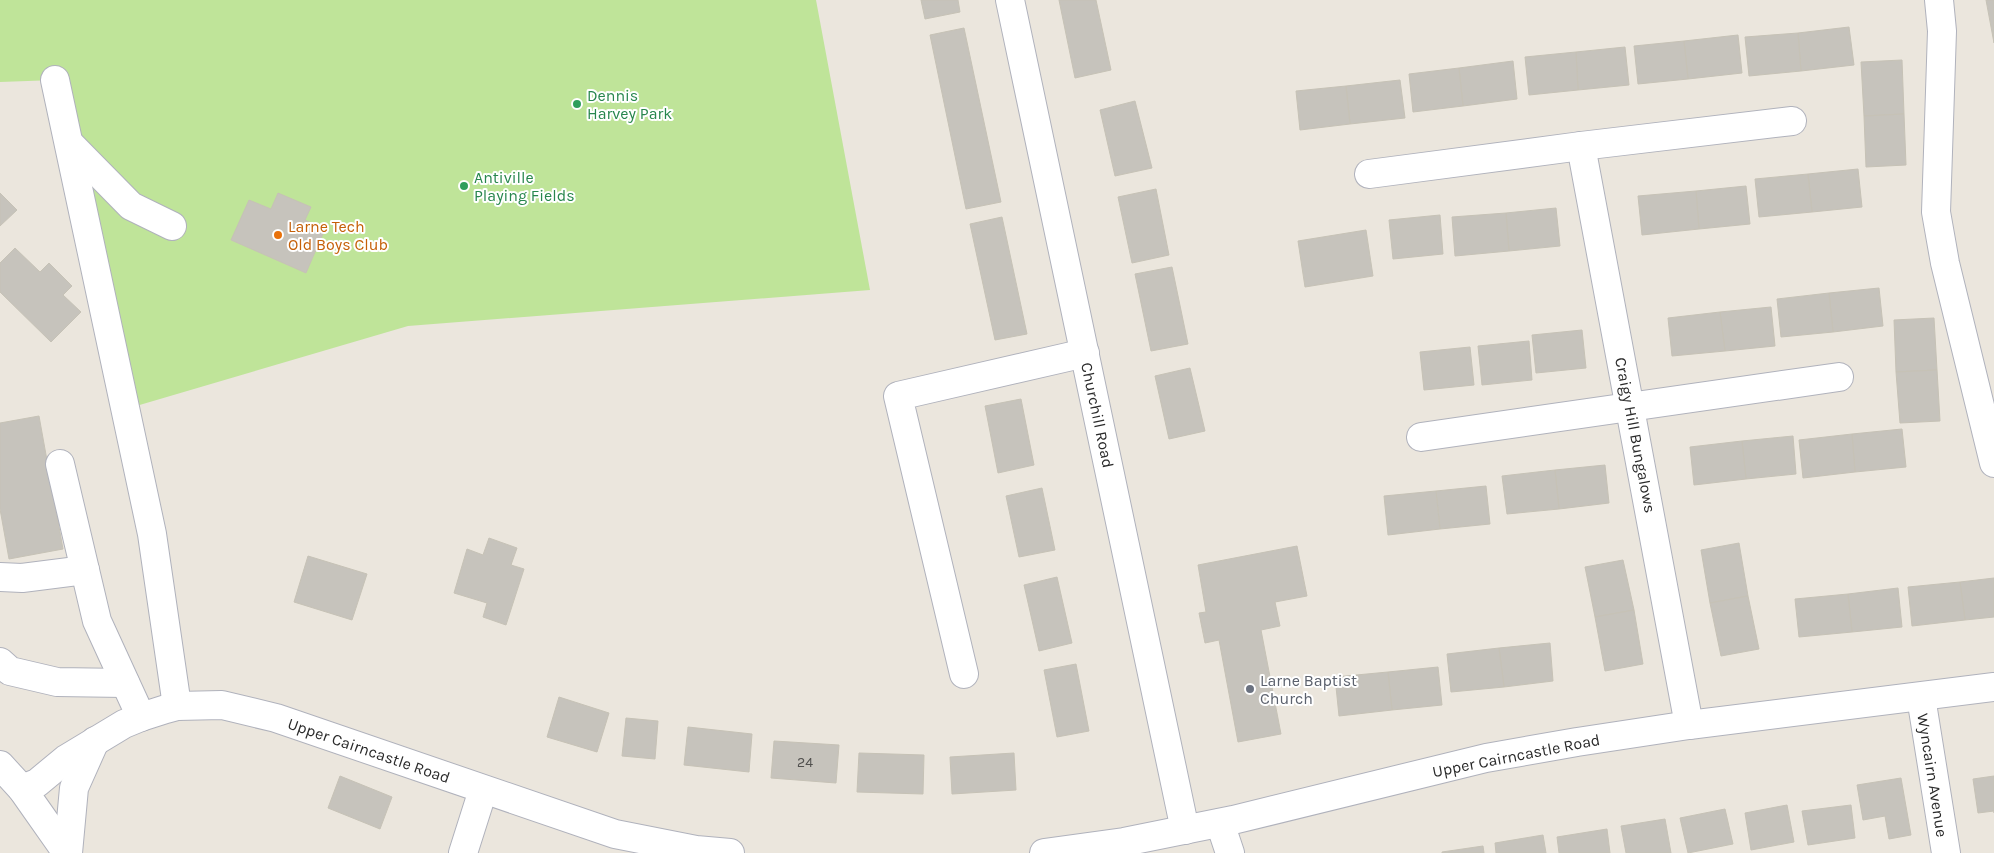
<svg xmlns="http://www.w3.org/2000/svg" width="1994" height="853" viewBox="0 0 1994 853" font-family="Karla,sans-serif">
  <rect width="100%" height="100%" fill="#ebe6dd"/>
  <!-- pitch -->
  <path fill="#bfe499" d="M0,0h816l54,290 -462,36 -282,83 -71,-329 -55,2z"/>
  <!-- building -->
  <g fill="#c6c3bc" stroke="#c6c2b6">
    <path d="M921,0h37l2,12 -35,7z"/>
    <path d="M1059,0h37l15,70 -36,8z"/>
    <path d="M1986,0h8v43z"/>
    <path d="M1849,27l5,38 -53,6 -3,-38z"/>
    <path d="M964,28l37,174 -35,7 -36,-174z"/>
    <path d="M1798,33l3,38 -52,5 -4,-39z"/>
    <path d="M1738,35l4,38 -54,6 -4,-38z"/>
    <path d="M1684,41l4,38 -50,5 -4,-38z"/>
    <path d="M1625,47l4,38 -51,5 -2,-38z"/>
    <path d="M1576,52l2,38 -49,5 -4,-38z"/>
    <path d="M1902,60l2,54 -40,2 -3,-54z"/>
    <path d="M1513,61l4,38 -54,7 -4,-38z"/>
    <path d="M1459,68l4,38 -50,6 -4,-38z"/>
    <path d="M1400,80l5,38 -55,6 -4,-38z"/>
    <path d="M1346,86l4,38 -50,6 -4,-39z"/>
    <path d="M1135,101l17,67 -37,8 -15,-66z"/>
    <path d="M1904,114l2,51 -40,2 -2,-51z"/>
    <path d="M1858,169l4,38 -50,5 -4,-38z"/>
    <path d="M1808,174l4,38 -53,5 -4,-38z"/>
    <path d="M1746,186l4,38 -51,5 -3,-38z"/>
    <path d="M1156,189l13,66 -37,8 -14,-66z"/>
    <path d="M1696,191l3,38 -57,6 -4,-39z"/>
    <path d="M0,193l17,17 -17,16z"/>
    <path d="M278,193l33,14 -6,13 20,9 -19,44 -75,-33 18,-40 22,9z"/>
    <path d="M1556,208l4,38 -51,5 -3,-38z"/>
    <path d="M1506,213l3,38 -54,5 -3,-39z"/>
    <path d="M1440,215l3,39 -50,5 -4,-39z"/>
    <path d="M1002,217l25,117 -32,6 -25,-116z"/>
    <path d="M1366,230l7,46 -68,11 -7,-46z"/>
    <path d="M15,248l25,24 9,-9 23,23 -9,9 18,17 -30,30 -51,-50v-29z"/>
    <path d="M1172,267l16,77 -37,7 -16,-77z"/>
    <path d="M1879,288l4,38 -50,6 -4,-39z"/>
    <path d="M1829,293l4,39 -52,5 -4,-38z"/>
    <path d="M1771,307l4,39 -50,5 -5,-39z"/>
    <path d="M1720,312l5,39 -53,5 -4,-38z"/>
    <path d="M1934,318l3,52 -41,2 -2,-52z"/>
    <path d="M1582,330l4,38 -50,5 -4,-38z"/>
    <path d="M1529,341l3,39 -50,5 -4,-39z"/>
    <path d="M1470,347l4,38 -50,5 -4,-38z"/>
    <path d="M1190,368l15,63 -36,8 -14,-63z"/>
    <path d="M1937,370l3,51 -40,2 -4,-51z"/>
    <path d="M1021,399l13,66 -36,8 -13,-67z"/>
    <path d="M39,416l24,133 -54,10 -9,-50v-86z"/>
    <path d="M1902,429l4,38 -51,5 -3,-38z"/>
    <path d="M1852,434l3,38 -52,6 -4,-38z"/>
    <path d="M1793,436l3,38 -50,5 -4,-38z"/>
    <path d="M1742,441l4,38 -52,6 -4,-38z"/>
    <path d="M1605,465l4,38 -50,6 -4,-39z"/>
    <path d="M1555,470l4,39 -52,5 -5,-38z"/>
    <path d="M1486,486l4,38 -50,5 -4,-38z"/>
    <path d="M1042,488l13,62 -36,7 -13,-61z"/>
    <path d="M1436,491l4,38 -52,6 -4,-39z"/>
    <path d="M489,538l28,10 -6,17 13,4 -18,56 -23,-8 4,-14 -33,-10 13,-44 16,6z"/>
    <path d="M1739,543l9,53 -38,7 -9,-53z"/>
    <path d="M1297,546l10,50 -32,6 5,24 -19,4 20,104 -43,8 -19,-102 -14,3 -6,-30 7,-1 -8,-47z"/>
    <path d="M308,556l59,18 -15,46 -58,-18z"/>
    <path d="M1623,560l11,50 -39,7 -10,-50z"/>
    <path d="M1057,577l15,66 -33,8 -15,-66z"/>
    <path d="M1994,578v39l-29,3 -5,-38z"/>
    <path d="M1960,582l5,38 -53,6 -4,-39z"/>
    <path d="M1898,588l4,39 -50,5 -4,-38z"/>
    <path d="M1848,594l4,38 -53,5 -4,-38z"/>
    <path d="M1748,596l11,53 -38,7 -11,-53z"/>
    <path d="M1634,610l9,54 -38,7 -10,-54z"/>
    <path d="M1550,643l3,38 -49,6 -5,-39z"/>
    <path d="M1499,648l5,39 -53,5 -4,-38z"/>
    <path d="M1076,664l13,67 -32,6 -13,-67z"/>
    <path d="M1438,667l4,38 -50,5 -4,-38z"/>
    <path d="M1388,672l4,38 -53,6 -4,-39z"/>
    <path d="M559,697l50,16 -12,39 -50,-15z"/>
    <path d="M626,718l32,3 -3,38 -33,-3z"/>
    <path d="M688,727l64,7 -3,38 -65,-7z"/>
    <path d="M774,741l65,4 -3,38 -65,-5z"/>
    <path d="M859,753l65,2 -1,39 -66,-2z"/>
    <path d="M1014,753l2,37 -64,4 -2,-37z"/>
    <path d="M340,776l52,21 -12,32 -52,-21z"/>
    <path d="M1994,776v37v-2l-16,2 -5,-34z"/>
    <path d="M1901,778l10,57 -22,4 -4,-23 -22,4 -6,-35z"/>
    <path d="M1787,805l7,37 -43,8 -6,-37z"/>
    <path d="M1851,805l4,33 -47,7 -6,-34z"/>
    <path d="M1725,809l8,35 -45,9 -8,-35z"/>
    <path d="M1665,819l6,34h-45l-5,-27z"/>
    <path d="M1607,829l3,24h-51l-2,-16z"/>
    <path d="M1543,835l3,18h-50l-1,-10z"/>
    <path d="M1483,846l1,7h-42v-1z"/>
  </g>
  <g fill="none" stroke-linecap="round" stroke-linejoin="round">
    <!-- minor casing -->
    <g stroke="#b0b2bc" stroke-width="30">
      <g id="minor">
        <path d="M1010,0l175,830"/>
        <path d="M1939,0l3,31 -6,181 9,51 49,200"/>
        <path d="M55,80l97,454 25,172"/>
        <path d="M69,143l62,63 41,20"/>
        <path d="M1581,146l108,579"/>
        <path d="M1369,174l212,-28 211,-25"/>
        <path d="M1421,437l418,-60"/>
        <path d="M60,464l37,157 44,96"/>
        <path d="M0,577l22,1 63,-8"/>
        <path d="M0,662l10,9 47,11 68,1"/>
        <path d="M964,674l-66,-278 187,-43"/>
        <path d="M1921,697l25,156"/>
        <path d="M0,765l22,24 45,64"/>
        <path d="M22,789l15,-6 29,-24 58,-35 17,-7 25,-8 11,-3 45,-1 54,13 339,116 81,16 34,3"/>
        <path d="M1220,823l10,30"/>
        <path d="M68,853l6,-65 21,-47"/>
        <path d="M463,853l20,-63"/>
        <path d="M1044,853l80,-11 109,-22 253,-62 91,-16 112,-17 305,-38"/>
      </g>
    </g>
    <!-- minor -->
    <use href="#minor" stroke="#fff" stroke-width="28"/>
  </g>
  <!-- markers -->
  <g fill="#2e9e5b" stroke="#fff" stroke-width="2">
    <circle cx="577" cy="104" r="5"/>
    <circle cx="464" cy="186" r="5"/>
  </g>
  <circle fill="#e8710a" stroke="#fff" stroke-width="2" cx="278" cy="235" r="5"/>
  <circle fill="#6b7280" stroke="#fff" stroke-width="2" cx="1250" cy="689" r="5"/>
  <g text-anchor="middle" stroke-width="4" stroke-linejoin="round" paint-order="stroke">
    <!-- number labels -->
    <g font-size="14" fill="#51504e">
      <text x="805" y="767">24</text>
    </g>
    <!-- leisure labels -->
    <g font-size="16" fill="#27864d" stroke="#fff" text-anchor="start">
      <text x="587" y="101">Dennis<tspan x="587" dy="18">Harvey Park</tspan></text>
      <text x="474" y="183">Antiville<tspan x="474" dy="18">Playing Fields</tspan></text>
    </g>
    <!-- food labels -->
    <g font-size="16" fill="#c56008" stroke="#fff" text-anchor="start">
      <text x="288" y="232">Larne Tech<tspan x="288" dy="18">Old Boys Club</tspan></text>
    </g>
    <!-- street labels -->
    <g font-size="16" fill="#2a2a2a" stroke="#fff">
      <text transform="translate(1098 415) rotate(78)" y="6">Churchill Road</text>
      <text transform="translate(1636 435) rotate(79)" y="6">Craigy Hill Bungalows</text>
      <text transform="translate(369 750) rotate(19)" y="6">Upper Cairncastle Road</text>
      <text transform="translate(1516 755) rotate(-11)" y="6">Upper Cairncastle Road</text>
      <text transform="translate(1933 775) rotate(81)" y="6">Wyncairn Avenue</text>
    </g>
    <!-- worship labels -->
    <g font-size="16" fill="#5b616d" stroke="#fff" text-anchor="start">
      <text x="1260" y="686">Larne Baptist<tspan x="1260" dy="18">Church</tspan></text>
    </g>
  </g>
</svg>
